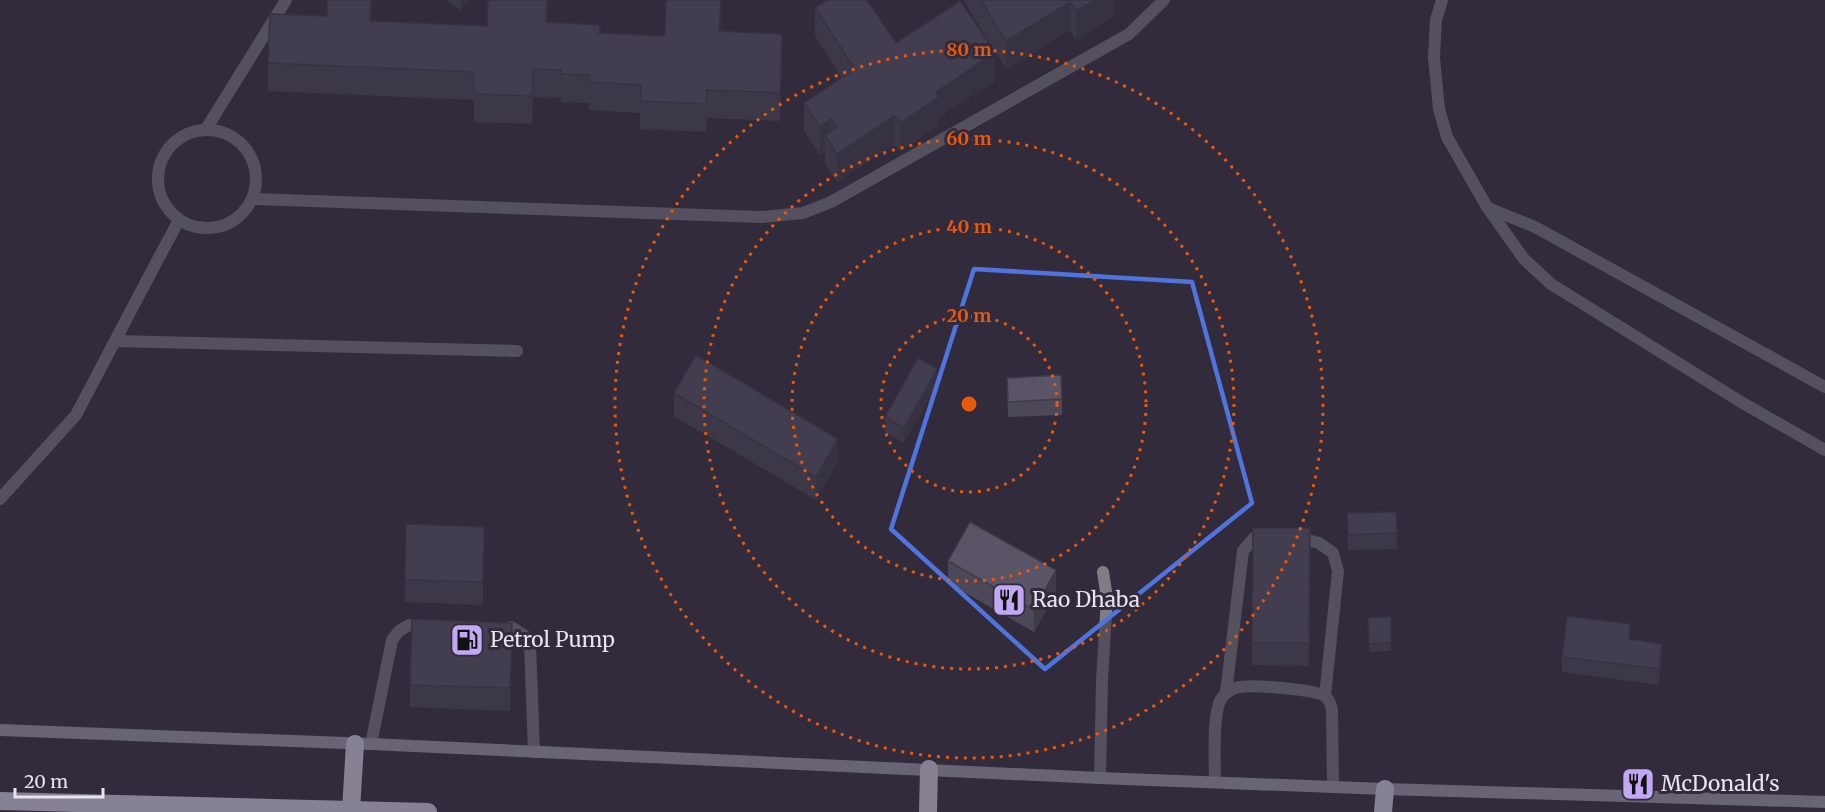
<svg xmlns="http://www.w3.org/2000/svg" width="1825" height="812" viewBox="0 0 1825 812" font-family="Merriweather,serif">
  <rect width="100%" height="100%" fill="#312b3c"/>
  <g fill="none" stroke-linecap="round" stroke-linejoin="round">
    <!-- lane -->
    <g stroke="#7f7c85" stroke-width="12">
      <path d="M1442,0l-6,20 -2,38 5,51 8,28 40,70 37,52 27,25 190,118 84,48"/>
      <path d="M206,129l80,-129"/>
      <circle cx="207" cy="179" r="49"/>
      <path d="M253,199l508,18 42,-4 28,-11 298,-168 35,-34"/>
      <path d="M1488,208l47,19 290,160"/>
      <path d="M147,280l32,-60"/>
      <path d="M115,341l402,10"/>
      <path d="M1296,537l23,6 14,10 5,18 -13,125"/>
      <path d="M511,627l13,8 6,8 4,109"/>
      <path d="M1226,693l17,-142 11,-13 13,-2"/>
      <path d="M371,744l21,-104 7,-9 10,-6"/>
      <path d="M1100,778l2,-98 5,-82 -4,-26"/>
      <path d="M1215,782c0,-19 -3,-68 6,-83 4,-6 11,-11 19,-12 13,-2 77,2 86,10 4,4 5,8 6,13l1,77"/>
    </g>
    <!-- street -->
    <path stroke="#7f7c85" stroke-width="12" d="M0,499l76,-84 71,-135"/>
    <!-- secondary -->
    <path stroke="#aca8b6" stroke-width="12" d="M0,730l371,14 729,34 285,11 440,13"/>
    <!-- highway -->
    <g stroke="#efe8ff" stroke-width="18">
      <path d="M0,801l428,11"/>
      <path d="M351,810l4,-66"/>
      <path d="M928,812l1,-43"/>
      <path d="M1383,812l2,-23"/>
    </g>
  </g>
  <!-- wall -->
  <g fill="#4d4858">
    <path d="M372,0l-1,21 116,5 61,-26 -1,23 53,10 65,3 56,-5 61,31 -2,59 -73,-3 -1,14 -66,-3v-16l-51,-3v-7l-28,-1v-4l-28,-1 -1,27 -58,-2v-22l-206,-9v-28l59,-47z"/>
    <path d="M446,0h22l-7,10z"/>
    <path d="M963,0h154l-3,2v14l-38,24 -6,-10 -64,39z"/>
    <path d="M815,8l81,35 99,38 -56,36v8l-39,26 -6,-7 -57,38 -12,-19v-11l-5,3 -16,-24v-28l38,-25 -27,-42z"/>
    <path d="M1007,378l55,21v16l-54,2z"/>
    <path d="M937,384l-33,59 -19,-11v-15z"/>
    <path d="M674,393l164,68 -22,39 -142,-84z"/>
    <path d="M1347,513l50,20v16l-49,1z"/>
    <path d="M1253,528h57l-1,138 -57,-1z"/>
    <path d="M484,549l-1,56 -78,-3v-22z"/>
    <path d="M948,561l108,32 -22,39 -86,-49z"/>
    <path d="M1391,617v34l-22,1 -1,-34z"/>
    <path d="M1630,640l32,19 -3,26 -97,-13v-15z"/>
    <path d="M512,645l-2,66 -100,-4v-22z"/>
  </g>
  <!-- shaded-wall -->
  <g fill="#3f3b47">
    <path d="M371,0h1v11l-2,38z"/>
    <path d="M461,0h7l-7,10z"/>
    <path d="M547,0h1l-2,51z"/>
    <path d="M721,0v25l-2,34v-28z"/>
    <path d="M1095,0h22l-3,2v14l-38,24v-29z"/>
    <path d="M1070,2v28l-64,39v-28z"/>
    <path d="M782,34v28l-2,59v-28z"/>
    <path d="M995,52v29l-56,36v8l-39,26v-28l36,-31z"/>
    <path d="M533,69v28l-1,27v-28z"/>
    <path d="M894,116v28l-57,38v-28z"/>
    <path d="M831,119v26l-6,-10v17l-5,3v-28z"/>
    <path d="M937,369v15l-33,59v-15z"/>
    <path d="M838,439v22l-22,39v-23z"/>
    <path d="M1056,570v23l-22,39v-22z"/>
    <path d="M512,623v22l-2,66v-23z"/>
    <path d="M1662,644v15l-3,26v-16z"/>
  </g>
  <!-- building -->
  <g fill="#5a5466" stroke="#3f3b47" stroke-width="1.5">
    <path d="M327,0h44l-1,21 117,5 1,-26h59l-1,22 54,3 -1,8 66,3 1,-36h55l-2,31 63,3 -2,59 -73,-3 -1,14 -66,-3 1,-16 -52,-3v-7l-28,-1v-4l-28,-1 -1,27 -58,-2v-22l-206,-9 2,-49 57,2z"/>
    <path d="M827,0h40l29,43 64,-42 35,51 -59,40 3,5 -39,26 -6,-7 -57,38 -12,-19 12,-8 -6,-8 -11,8 -16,-24 51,-34 -40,-61z"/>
    <path d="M981,0h114l-19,11 -6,-9 -64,39z"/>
    <path d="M696,355l142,84 -22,38 -142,-84z"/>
    <path d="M918,358l19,11 -33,59 -19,-11z"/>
    <path d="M1061,375l1,24 -54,3 -1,-24z"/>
    <path d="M1396,512l1,21 -49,2 -1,-22z"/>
    <path d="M970,522l86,48 -22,40 -86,-49z"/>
    <path d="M406,524l78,3 -1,55 -78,-2z"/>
    <path d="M1253,528h57l-1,115h-57z"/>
    <path d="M1567,616l63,8 -1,15 33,5 -3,25 -97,-12z"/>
    <path d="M1391,617v26l-22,1 -1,-26z"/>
    <path d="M412,619l100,4 -2,65 -100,-3z"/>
  </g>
  <!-- marked area -->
  <path d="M0 0H1825V812H0ZM974,269l218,13 60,221 -207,166 -154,-140z" fill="#312b3c" fill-opacity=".55" fill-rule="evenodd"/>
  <path fill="none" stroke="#5074de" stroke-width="4.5" stroke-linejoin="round" d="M974,269l218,13 60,221 -207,166 -154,-140z"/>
  <!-- distance rings -->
  <g fill="none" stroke="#e8590c" stroke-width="3" stroke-dasharray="3 6">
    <circle cx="969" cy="404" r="88"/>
    <circle cx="969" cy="404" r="177"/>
    <circle cx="969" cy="404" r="265"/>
    <circle cx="969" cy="404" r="354"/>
  </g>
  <!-- icons -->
  <defs>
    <g id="restaurant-square" transform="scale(1.725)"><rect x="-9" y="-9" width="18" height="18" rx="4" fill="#c2a8f3" stroke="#312b3c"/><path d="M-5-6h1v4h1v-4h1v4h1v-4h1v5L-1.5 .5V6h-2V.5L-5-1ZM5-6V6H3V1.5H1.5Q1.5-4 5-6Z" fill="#111"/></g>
    <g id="fuel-square" transform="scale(1.725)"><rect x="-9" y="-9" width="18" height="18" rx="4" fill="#c2a8f3" stroke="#312b3c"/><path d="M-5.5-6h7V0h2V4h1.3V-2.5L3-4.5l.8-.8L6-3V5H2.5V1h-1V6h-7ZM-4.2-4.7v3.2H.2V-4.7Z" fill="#111"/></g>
  </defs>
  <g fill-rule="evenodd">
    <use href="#restaurant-square" x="1009" y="600"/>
    <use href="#fuel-square" x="467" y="640"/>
    <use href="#restaurant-square" x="1638" y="784"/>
  </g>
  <g text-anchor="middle" stroke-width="6" stroke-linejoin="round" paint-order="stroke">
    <!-- poi labels -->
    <g font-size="21" fill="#e7e4ef" stroke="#312b3c" text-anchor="start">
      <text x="1032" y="607">Rao Dhaba</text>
      <text x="490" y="647">Petrol Pump</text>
      <text x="1661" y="791">McDonald's</text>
    </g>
  </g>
  <circle cx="969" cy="404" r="9" fill="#e8590c" stroke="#312b3c" stroke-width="3"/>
  <g font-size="18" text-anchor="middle" font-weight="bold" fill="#e8590c" stroke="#312b3c" stroke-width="6" stroke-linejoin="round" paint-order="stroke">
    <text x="969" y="56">80 m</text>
    <text x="969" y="145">60 m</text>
    <text x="969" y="233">40 m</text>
    <text x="969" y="322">20 m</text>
  </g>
  <!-- scale -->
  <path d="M15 788v9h88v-9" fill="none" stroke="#e7e4ef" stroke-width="3"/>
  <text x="24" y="788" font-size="18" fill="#e7e4ef" stroke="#312b3c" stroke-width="4.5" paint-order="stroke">20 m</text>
</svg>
